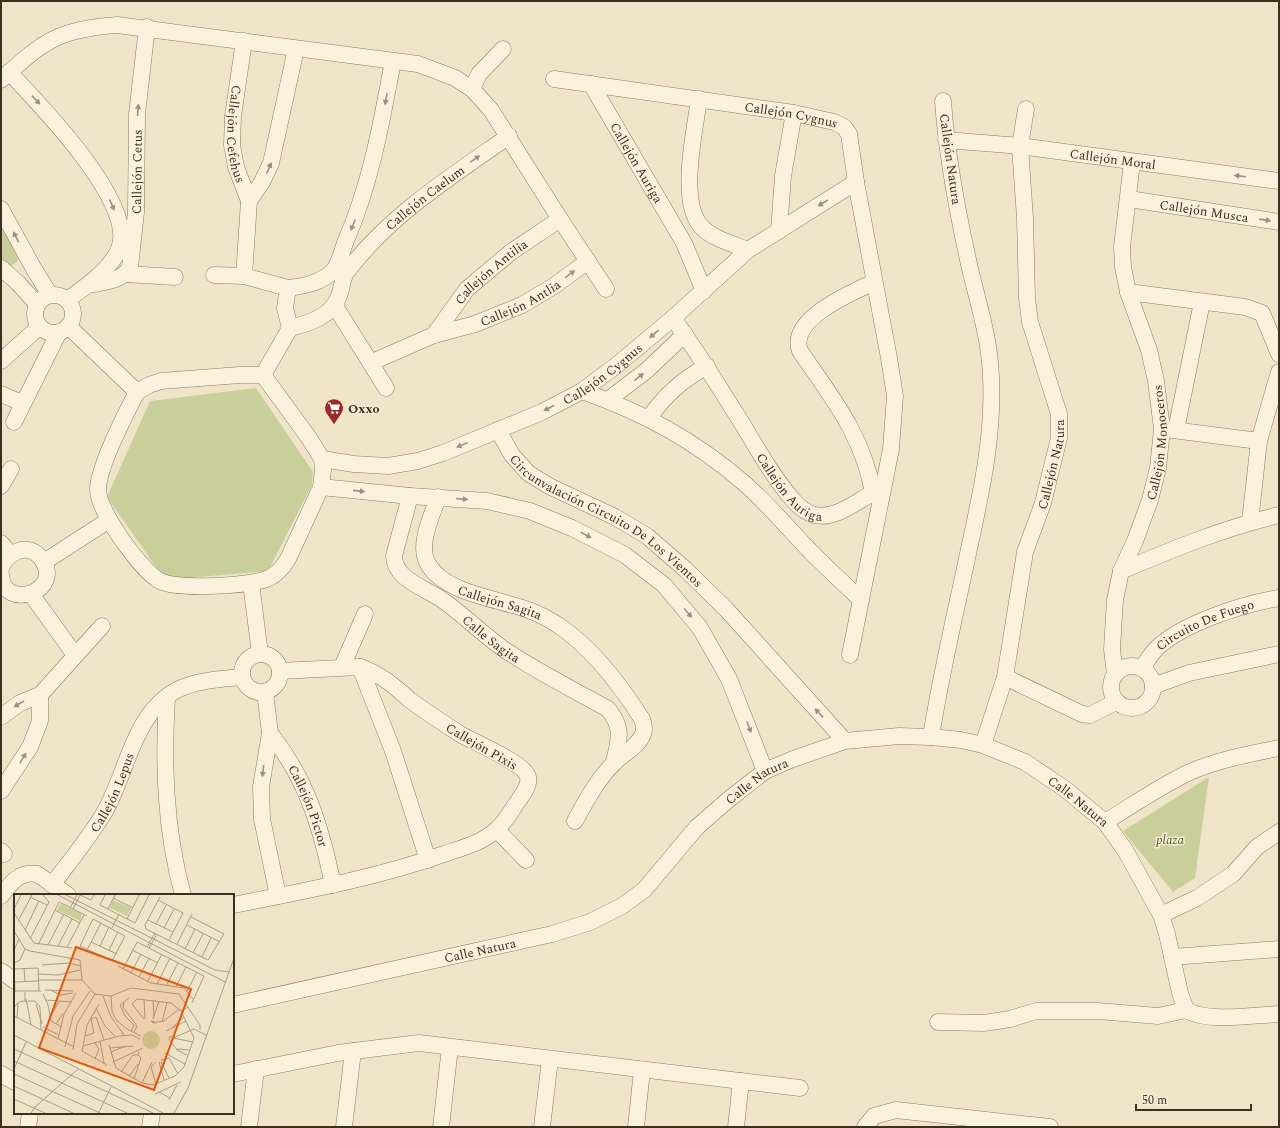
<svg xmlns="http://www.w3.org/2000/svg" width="1280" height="1128" viewBox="0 0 1280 1128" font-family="Spectral,serif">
  <rect width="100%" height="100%" fill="#f0e4c8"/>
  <!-- green -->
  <g fill="#c9cf9b">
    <path d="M1,221l18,36 -2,5 -6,4 -10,-5z"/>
    <path d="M256,388l57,84 -1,13 -44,86 -103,9 -58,-83 43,-96z"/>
    <path d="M1209,777l-14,101 -22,14 -50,-61z"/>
  </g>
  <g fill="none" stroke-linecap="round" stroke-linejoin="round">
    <!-- minor casing -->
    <g stroke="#8d765c" stroke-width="17">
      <g id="minor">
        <path id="s1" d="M244,41l-11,75 -1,29 4,22 13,34 -5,75 44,12 -3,20 5,20"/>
        <path d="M9,72c30,32 128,131 110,177 -8,20 -35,39 -52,51"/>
        <path id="s2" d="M554,79l240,34 40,9 10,5 5,7 7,48 33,176 6,38 -4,53 -41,206"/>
        <path d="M1,80c42,-39 58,-51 116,-55l301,39 37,14 17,11 19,21 69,109 46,70"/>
        <path id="s3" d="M591,84l93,159 20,48"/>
        <path d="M472,89l7,-15 24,-25"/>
        <path d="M699,99c-4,31 -20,100 1,126 10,13 33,19 48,25"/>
        <path id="s4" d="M946,140l74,6 259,35"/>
        <path id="s5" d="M1129,199l150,23"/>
        <path d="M249,201l13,-19 9,-19 25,-114"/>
        <path d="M1,209l33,60 16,26"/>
        <path d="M779,231l4,-55 11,-63"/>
        <path d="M1,268l17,15 19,21"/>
        <path d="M126,274l49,3"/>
        <path d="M214,275l30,1"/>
        <path id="s6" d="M88,285c14,-3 34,-3 42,-18l6,-55 1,-98 10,-87"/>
        <path d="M288,288c16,-2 33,-5 45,-17 6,-6 9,-20 12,-28 26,-60 36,-118 48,-182"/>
        <path d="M1128,292l117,15 17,6 17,41"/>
        <circle cx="54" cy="314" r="19"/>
        <path d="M335,306l51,82"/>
        <path id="s7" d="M673,318c25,35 47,70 70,107 15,25 30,52 50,75 6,7 14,13 22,15 20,5 42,-14 58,-22 -10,-58 -41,-95 -73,-142 -12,-32 51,-58 74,-69"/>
        <path d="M68,326l69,66"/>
        <path id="s8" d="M434,335l33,-46 44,-37 49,-33"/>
        <path d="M1,361l38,-34"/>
        <path id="s9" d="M372,362l62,-27 41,-11 47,-19 32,-19 34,-25"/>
        <path d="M240,375h23l46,63 13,21 1,11 -2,17 -33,72c-5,8 -11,15 -19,19 -19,8 -90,12 -109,3 -18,-9 -62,-70 -62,-91 0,-22 28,-77 39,-98l12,-7 12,-4z"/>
        <path id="s10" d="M263,375l27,-47c20,-5 42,-12 49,-32 3,-7 3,-17 7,-23 42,-57 106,-97 163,-137"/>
        <path d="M582,391c62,22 112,49 162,92 24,21 44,45 66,68 16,16 33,32 50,48"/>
        <path d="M1,394l21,9"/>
        <path d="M608,400l38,-29 39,-37"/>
        <path d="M649,418c16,-23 33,-38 58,-52"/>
        <path d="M14,422l45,-90"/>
        <path d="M1165,429l94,12"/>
        <path id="s11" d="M498,430l14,25 16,18 21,13 66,31 32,19 38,33 41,40 119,132"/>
        <path d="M1176,430l26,-128"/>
        <path id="s12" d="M322,459l32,5 34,2 30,-5 25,-8 99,-41 40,-21 35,-26 56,-47 75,-68 108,-68"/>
        <path d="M1,486l10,-17"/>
        <path d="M321,487l89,9 77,5 43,10 42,17 53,27 39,30 36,43 29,51 36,92"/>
        <path id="s13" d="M410,496l-16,60c0,23 31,32 47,43 22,15 42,36 64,51 33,22 69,40 103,59 16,20 11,30 6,53"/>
        <path id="s14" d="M438,497c-6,19 -21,48 -10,67 17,30 73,35 103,47 9,3 19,9 27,14 33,22 63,61 84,94 2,5 3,10 1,15 -5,13 -19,19 -28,28 -17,16 -29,39 -40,59"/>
        <path d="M1250,522l9,-81 20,-69"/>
        <path d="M1,543l9,11"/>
        <path d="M44,562l65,-42"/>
        <path d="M1,568c6,-14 25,-27 39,-11 28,34 -38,56 -39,17"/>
        <path d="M1121,571c52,-22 103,-43 158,-56"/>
        <path d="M251,583l9,71"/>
        <path d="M31,594l44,61"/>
        <circle cx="261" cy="673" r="19"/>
        <circle cx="1132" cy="687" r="21"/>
        <path d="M342,667l23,-53"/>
        <path id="s15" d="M1142,668c5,-7 10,-16 17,-22 28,-24 84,-42 120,-48"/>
        <path d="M280,671l80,-4 33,84 35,109"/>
        <path id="s16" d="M1115,675l-3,-26 3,-49 6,-29 14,-30 15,-41 8,-32 4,-39 -6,-48 -7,-31 -21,-58 -5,-25 -1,-20 10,-85"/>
        <path d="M1005,677l77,37 8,1 26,-13"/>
        <path d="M1153,686l36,-13 90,-19"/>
        <path d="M265,692l5,41 -9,54 1,32 16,77"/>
        <path d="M167,697c-4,67 -2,133 16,198"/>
        <path d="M1,717l19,-14 20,-8 62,-69"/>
        <path id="s17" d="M270,733c37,47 51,94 63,152"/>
        <path d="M931,737c10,-64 25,-126 38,-188 12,-55 25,-114 22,-171 -1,-36 -11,-69 -20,-105 -13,-57 -24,-114 -28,-172"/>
        <path id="s18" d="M983,745l22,-68 20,-125 18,-49 16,-65v-24l-29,-92 -3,-24 -2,-80 -5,-72 6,-37"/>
        <path d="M1,791l29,-44 10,-26v-26"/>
        <path d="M1105,822c28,-17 55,-36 85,-50 28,-12 59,-18 89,-24"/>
        <path d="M497,830l29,30"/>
        <path d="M1,851l3,3"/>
        <path id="s19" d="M52,885c18,-24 37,-47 52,-72 23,-39 29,-100 73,-123 19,-10 45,-11 65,-13"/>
        <path d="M1,896c10,-13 18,-25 36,-22l31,21"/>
        <path d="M233,905c71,-14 143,-27 211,-51 18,-6 38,-11 52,-24 9,-7 15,-19 22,-29 4,-6 12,-15 10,-24 -3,-14 -55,-35 -68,-43 -17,-11 -34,-22 -50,-34 -17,-15 -28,-25 -50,-33"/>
        <path d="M1161,915l36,-17 36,-24 24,-27 22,-15"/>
        <path d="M1172,957l107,-8"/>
        <path d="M1,971l14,10"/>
        <path id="s20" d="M233,1005l319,-71 38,-12 32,-16 22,-16 53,-63 31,-27 37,-29 28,-12 52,-18 54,-5 32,1 30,3 22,5 42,17 40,27 40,33 20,28 36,65 6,19 13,59 6,17"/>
        <path d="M938,1022l46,1 26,-4 26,-8h62l60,5 28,-6c22,13 67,5 93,4"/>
        <path d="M1,1074l14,8"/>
        <path d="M233,1074l105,-21 81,-10 381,45"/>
        <path d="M28,1127l2,-14"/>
        <path d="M150,1127l2,-14"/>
        <path d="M249,1127l7,-58"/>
        <path d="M344,1127l9,-76"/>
        <path d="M441,1127l9,-80"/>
        <path d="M542,1127l8,-68"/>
        <path d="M636,1127l6,-57"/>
        <path d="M736,1127l5,-46"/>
        <path d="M865,1127l9,-11 22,-6 154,17"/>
      </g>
    </g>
    <!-- minor -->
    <use href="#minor" stroke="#faf1dc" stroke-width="16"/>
  </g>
  <!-- one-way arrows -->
  <defs><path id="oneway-solid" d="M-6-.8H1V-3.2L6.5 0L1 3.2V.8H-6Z"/></defs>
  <g fill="#9c907e">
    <use href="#oneway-solid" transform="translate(386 99) rotate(100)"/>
    <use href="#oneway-solid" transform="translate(36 100) rotate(47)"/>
    <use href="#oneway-solid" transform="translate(138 110) rotate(-86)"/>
    <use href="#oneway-solid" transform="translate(475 159) rotate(-35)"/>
    <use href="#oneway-solid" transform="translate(269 168) rotate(-67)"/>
    <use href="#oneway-solid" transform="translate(1240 176) rotate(-173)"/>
    <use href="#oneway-solid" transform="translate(823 203) rotate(148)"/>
    <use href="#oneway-solid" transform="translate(112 205) rotate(67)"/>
    <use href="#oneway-solid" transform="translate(1265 220) rotate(8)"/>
    <use href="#oneway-solid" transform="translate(353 225) rotate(112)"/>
    <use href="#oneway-solid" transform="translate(16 237) rotate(-117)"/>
    <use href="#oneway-solid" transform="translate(570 274) rotate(-36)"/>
    <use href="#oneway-solid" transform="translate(654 334) rotate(140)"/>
    <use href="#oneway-solid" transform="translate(639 377) rotate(-38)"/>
    <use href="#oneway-solid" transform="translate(549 408) rotate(152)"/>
    <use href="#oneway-solid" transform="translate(462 445) rotate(158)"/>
    <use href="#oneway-solid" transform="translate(359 491) rotate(6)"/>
    <use href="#oneway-solid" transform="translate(462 499) rotate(5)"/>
    <use href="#oneway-solid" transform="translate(586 535) rotate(27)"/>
    <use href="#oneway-solid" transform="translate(688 613) rotate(50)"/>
    <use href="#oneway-solid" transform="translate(19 704) rotate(149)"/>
    <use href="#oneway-solid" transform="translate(819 713) rotate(-133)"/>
    <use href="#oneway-solid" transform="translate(749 727) rotate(68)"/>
    <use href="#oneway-solid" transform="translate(23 758) rotate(-59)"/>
    <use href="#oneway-solid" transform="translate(263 771) rotate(97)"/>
  </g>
  <!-- icons -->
  <defs>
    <g id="supermarket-pin" transform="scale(1)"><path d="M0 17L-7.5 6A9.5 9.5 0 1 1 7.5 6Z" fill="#9e2a2b" stroke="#f7eed8"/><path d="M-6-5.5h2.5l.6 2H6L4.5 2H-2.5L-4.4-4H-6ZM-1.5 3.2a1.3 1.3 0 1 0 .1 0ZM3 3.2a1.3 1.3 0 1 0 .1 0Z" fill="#fff"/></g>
  </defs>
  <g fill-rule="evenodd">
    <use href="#supermarket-pin" x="334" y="408"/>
  </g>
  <g text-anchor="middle" stroke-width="3" stroke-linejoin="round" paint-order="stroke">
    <!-- street labels -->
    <g font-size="13" fill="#3d2e20" stroke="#f7eed8">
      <text dy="5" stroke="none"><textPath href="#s2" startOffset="240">Callejón Cygnus</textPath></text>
      <text dy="5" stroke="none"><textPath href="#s1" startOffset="94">Callejón Cefehus</textPath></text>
      <text transform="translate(951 159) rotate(82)" y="5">Callejón Natura</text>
      <text dy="5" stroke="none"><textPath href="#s4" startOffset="168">Callejón Moral</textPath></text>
      <text dy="5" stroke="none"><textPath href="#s3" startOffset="91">Callejón Auriga</textPath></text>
      <text dy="5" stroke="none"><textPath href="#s6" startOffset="143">Callejón Cetus</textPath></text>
      <text dy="5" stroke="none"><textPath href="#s10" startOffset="249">Callejón Caelum</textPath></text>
      <text dy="5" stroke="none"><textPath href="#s5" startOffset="76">Callejón Musca</textPath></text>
      <text dy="5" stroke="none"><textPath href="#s8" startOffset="86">Callejón Antilia</textPath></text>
      <text dy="5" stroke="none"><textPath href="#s9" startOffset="160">Callejón Antlia</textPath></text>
      <text dy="5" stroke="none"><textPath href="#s12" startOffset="302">Callejón Cygnus</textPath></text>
      <text dy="5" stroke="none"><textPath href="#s16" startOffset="240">Callejón Monoceros</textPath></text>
      <text dy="5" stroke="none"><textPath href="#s18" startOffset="290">Callejón Natura</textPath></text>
      <text dy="5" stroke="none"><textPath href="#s7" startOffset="207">Callejón Auriga</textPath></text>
      <text dy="5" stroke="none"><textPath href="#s11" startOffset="145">Circunvalación Circuito De Los Vientos</textPath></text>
      <text dy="5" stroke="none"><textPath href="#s14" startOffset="153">Callejón Sagita</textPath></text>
      <text dy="5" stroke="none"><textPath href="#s15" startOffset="79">Circuito De Fuego</textPath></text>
      <text dy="5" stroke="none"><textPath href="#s13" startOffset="193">Calle Sagita</textPath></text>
      <text transform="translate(482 746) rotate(30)" y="5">Callejón Pixis</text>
      <text dy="5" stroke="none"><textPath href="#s20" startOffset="588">Calle Natura</textPath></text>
      <text dy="5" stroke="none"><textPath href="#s19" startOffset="111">Callejón Lepus</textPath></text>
      <text dy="5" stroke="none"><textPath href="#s20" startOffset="936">Calle Natura</textPath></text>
      <text dy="5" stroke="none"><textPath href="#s17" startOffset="83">Callejón Pictor</textPath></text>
      <text dy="5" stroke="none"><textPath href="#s20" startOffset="253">Calle Natura</textPath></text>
    </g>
    <!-- poi labels -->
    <g font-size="13" font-weight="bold" fill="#3d2e20" stroke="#f7eed8" text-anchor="start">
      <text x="348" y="413">Oxxo</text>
    </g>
    <!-- park labels -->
    <g font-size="13" font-style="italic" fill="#4d5a26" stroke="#f7eed8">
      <text x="1170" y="844">plaza</text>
    </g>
  </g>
  <!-- overview -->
  <g transform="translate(14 894)">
    <rect width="220" height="220" fill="#f0e4c8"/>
    <path d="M99,6l18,8 -4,8 -17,-8zM46,10l22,10 -2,7 -23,-11zM128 146a9 9 0 1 1 18 0a9 9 0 1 1-18 0Z" fill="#c9cf9b"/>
    <path fill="none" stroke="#a89b85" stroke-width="1" d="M44,1l167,87M52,1l149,75 14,2M66,1l11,5 3,-5M91,1l-5,10 35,18 14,-28M16,3l17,8M146,3l-15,28 1,4 62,31 16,-26 -33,-17M99,4l20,10M144,6l25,13 -14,27M56,14l7,-13M0,15l7,-14M59,15l7,-14M94,15l7,-14M41,16l25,13M0,19l20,30 38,5M79,25l32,17 -13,25 -32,-15zM113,25l12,-24M134,26l25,12M4,27l14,-26M142,30l10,-19M173,31l33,17M98,34l7,-14M150,34l10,-19M11,36l14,-29M0,37l11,18 5,2 50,9 2,20 13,14 16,2 20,-8 48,6 21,31v5M16,45l19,-37 -6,-7M77,48l26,12M163,50l15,-30M24,51l21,-43 28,14M34,51l16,-31M44,52l14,-27M86,52l9,-19M53,53l17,-32M133,53l8,-14M135,54l8,-14M171,55l10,-20M0,56l5,-11M73,56l14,-27M95,56l9,-18M118,56l26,13M179,59l10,-19M188,63l9,-19M0,69v6l24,-1M0,69l6,-3 5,-11M28,71l27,-2 11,3M104,72l33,17 33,5 9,11M10,74l1,13M24,74l1,23M0,75l1,23M109,75l14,-27 67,34 -12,27M117,79l10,-19M24,80l20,1 22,-5M125,83l10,-19M24,86h44M134,87l14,-27M1,88l23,-1M143,90l13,-26M152,92l12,-23M162,93l10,-20M31,96l28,1M37,96l9,5 13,-2M0,97h27M173,97l10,-19M11,98v9l2,2 -1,-4M29,100l5,11 3,16 11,6M89,102l8,21 13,18M97,102l1,15 4,9 11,9 14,7M115,104l-9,7 5,11 9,9 -3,6M130,105l1,20M32,106l26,2M139,106l1,16M14,107h7l5,6 1,23M110,108l-1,5 14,19 -3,6M13,109l4,22M22,110l6,20M85,110l-12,21 -5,26 25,14M0,113l5,-5 6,-1M82,114l9,18 10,10M37,121l8,-13M0,122l60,31M3,124l1,-15M130,125l-12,-15 5,-5 34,4 10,8 7,-4M139,125l6,-18M141,128l-4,-1 2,2 11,-2 15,-12M148,128l5,-20M42,130l7,-11M29,133l16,8M159,133l11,-10M152,137l20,-10M0,141l149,78M71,142l9,-3 -3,-14 5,-2 8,23M159,144l21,-9 12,6M159,144l20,4M44,145l6,-25 12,-21M158,146l1,-2 -3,-2 -1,3 8,11 10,5M86,147l4,22M95,151l7,23 26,15 11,2 22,-9 9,-9 10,-29 -12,-25M69,152l36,-10 13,-1 8,4M51,153l8,-31 17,-25M96,154l23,-2M0,155l139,64M162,155l14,1M59,156l4,-26 18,-30M97,158l15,-6M151,159l20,11M81,165l4,-10 -4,-6M147,166l8,-2 9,16M0,167l113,52M99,168l30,-14M142,168l-5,5 5,17M145,168l5,18M147,168l8,16M0,175l12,-27M107,178l12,-17h5M0,180l86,39M115,182l9,-12M120,185l7,-21 -3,-3 1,-3M128,189l10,-21M0,192l59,27M145,198l11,6M141,200l26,-12M0,205l31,14M155,206l8,-15M85,218l12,-25M17,219l4,-6 43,-38M160,219l14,-25 46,-130"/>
    <path fill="#df570d" fill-opacity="0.15" stroke="#df570d" stroke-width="2" d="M62,53l115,42 -37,101 -115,-42z"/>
    <rect width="220" height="220" fill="none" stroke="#3d2e20" stroke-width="2"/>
  </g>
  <!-- border -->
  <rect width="1280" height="1128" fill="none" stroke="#3d2e20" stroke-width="4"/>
  <!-- scale -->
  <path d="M1136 1104v6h115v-6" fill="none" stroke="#3d2e20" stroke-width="2"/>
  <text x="1142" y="1104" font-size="12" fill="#3d2e20" stroke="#f7eed8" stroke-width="3" paint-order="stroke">50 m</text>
</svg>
